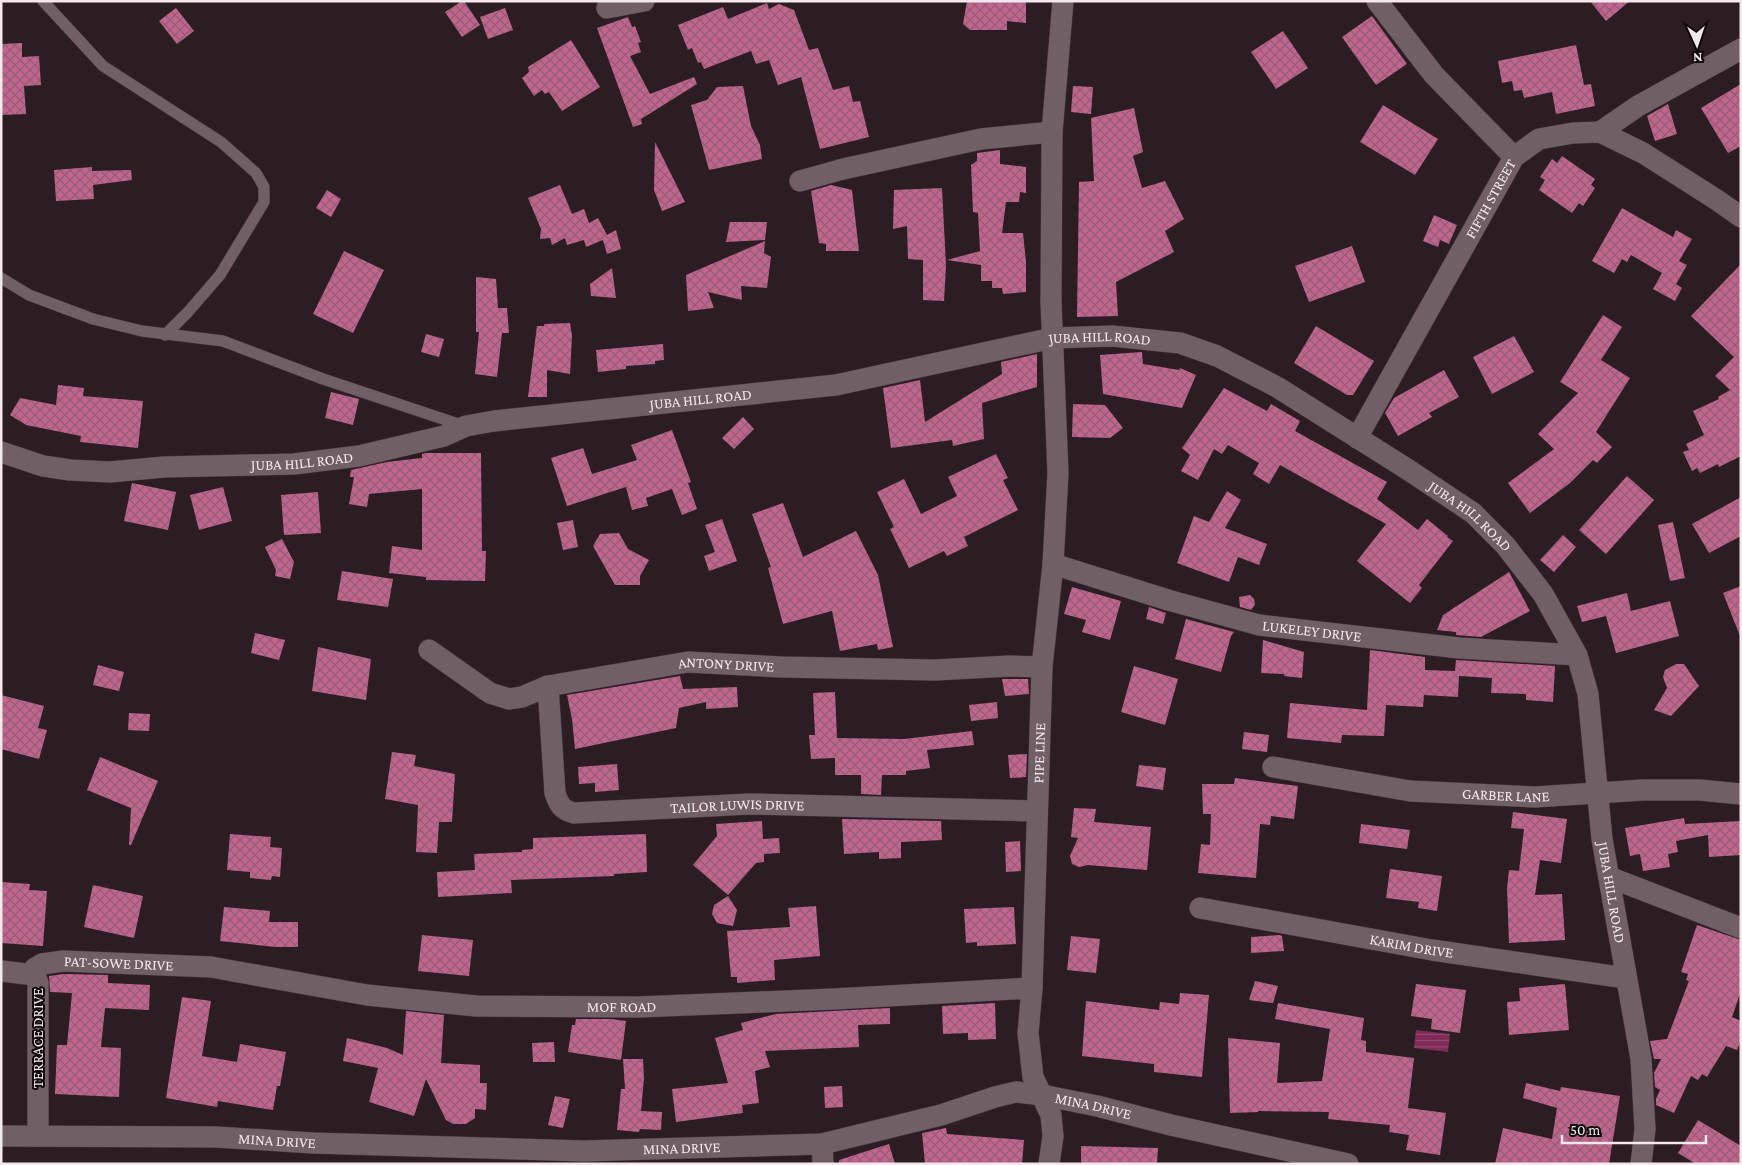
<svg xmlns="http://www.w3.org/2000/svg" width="1742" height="1165" viewBox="0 0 1742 1165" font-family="'Crimson Pro',serif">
  <defs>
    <pattern id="water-rules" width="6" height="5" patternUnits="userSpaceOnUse" patternTransform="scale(1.25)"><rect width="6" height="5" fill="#7f2b55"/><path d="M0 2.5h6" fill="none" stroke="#924a6e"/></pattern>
    <pattern id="building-cross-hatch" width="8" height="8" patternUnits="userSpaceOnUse" patternTransform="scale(1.25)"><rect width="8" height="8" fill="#c0668e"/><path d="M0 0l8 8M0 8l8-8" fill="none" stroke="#965b75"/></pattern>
  </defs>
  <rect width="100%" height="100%" fill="#2c1d23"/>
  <!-- water -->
  <path fill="url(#water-rules)" d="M1416,1030l34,4 -2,18 -34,-4z"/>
  <!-- building -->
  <g fill="url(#building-cross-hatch)">
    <path d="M462,1h2l16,24 -18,12 -17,-25z"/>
    <path d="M967,1h59v22l-19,-2v9h-37l-7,-6z"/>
    <path d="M1590,1h40l-24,20z"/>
    <path d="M767,3l2,6 10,-5 15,6 15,40 9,-2 15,42 16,-4 4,16 7,-1 9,36 -49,12 -19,-72 -23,8 -9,-25 -13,4 -5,-13 -47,18 -3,-7 -3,1 -6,-15 -4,2 -10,-25 45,-18 5,12z"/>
    <path d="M176,8l18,23 -17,13 -18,-23z"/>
    <path d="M505,8l8,22 -25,9 -8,-22z"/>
    <path d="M1372,16l35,48 -31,21 -34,-48z"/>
    <path d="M628,17l4,10 3,-1 6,16 -3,1 3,9 -11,4 20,38 44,-17 3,7 -56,35 1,5 -9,3 -36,-99z"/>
    <path d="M1283,31l25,37 -32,21 -25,-37z"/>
    <path d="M571,40l29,47 -38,24 -13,-19 -4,2 -3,-4 -8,6 -12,-18 7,-6 -1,-5z"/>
    <path d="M22,43v14l17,-1 2,29 -17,1 2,28 -25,1v-71z"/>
    <path d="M1576,45l8,40 7,-1 4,22 -39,8 -4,-22 -28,6 -2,-8 -8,1 -2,-10 -10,2 -4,-22z"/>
    <path d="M1741,84v62l-13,7 -27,-45z"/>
    <path d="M743,86l8,40 9,19 2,14 -53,11 -18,-65 16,-5 10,-13z"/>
    <path d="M1073,86l20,1 -2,27 -20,-2z"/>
    <path d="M1668,104l9,30 -22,7 -8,-25z"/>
    <path d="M1383,105l55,34 -23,36 -55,-33z"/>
    <path d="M1134,108l9,44 -10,4 9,32 23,-7 19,38 -19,12 9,21 -58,30 2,34 -41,1 2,-135 15,-1 -3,-63z"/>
    <path d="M655,142l30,60 -23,9 -8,-21z"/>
    <path d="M1000,150v14l26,3v26l-6,-1 -1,10h-13l-4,31h21l3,29v30l-23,2 -1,-6h-10v-7h-11v-16l-34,-5 33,-9 -2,-38 -5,-1 -2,-47 6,-4v-8z"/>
    <path d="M1562,156l33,23 -4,6 4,3 -12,18 -4,-3 -7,10 -33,-23 6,-10 -5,-3 12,-18 5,4z"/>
    <path d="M92,167v4l39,-1 1,10 -39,5 1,14 -38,2 -2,-31z"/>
    <path d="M560,185l12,29 12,-5 5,14 9,-5 9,17 9,-5 5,19 -14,5 -4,-14 -17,7 -2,-7 -17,5 -2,-7 -13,7 -2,-7 -10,1 1,-10 -13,-31z"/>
    <path d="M831,185l21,5 7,61h-33v-7l-7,-1 -8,-52z"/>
    <path d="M942,188l4,78 -2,35 -21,-1v-40l-15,-1 -1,-33 -14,3 1,-39z"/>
    <path d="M327,190l14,9 -10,18 -15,-9z"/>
    <path d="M1622,208l51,29 3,-7 16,9 -13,22 8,4 -11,19 6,4 -7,13 -22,-12 9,-16 -31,-18 -4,7 -5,-3 -8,14 -22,-12z"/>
    <path d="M1434,215l23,10 -8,19 -9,-4 -2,7 -15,-6z"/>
    <path d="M730,222h37l-2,18 -39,2z"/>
    <path d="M765,241l-1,12 7,4 -4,31 -26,-2 1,14 -34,-8 6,16 -26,3 -2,-36z"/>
    <path d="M1352,246l13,36 -56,20 -14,-36z"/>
    <path d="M344,251l40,19 -31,63 -40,-19z"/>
    <path d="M1741,264v192l-22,11 -1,-3 -18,9 -3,-5 -5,3 -9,-19 6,-2 -3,-6 18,-9 -11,-24 26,-12 -1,-2 12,-7 -15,-14 19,-19 -43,-41z"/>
    <path d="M612,268l4,30 -25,-2 -1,-12z"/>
    <path d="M476,277l20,2 2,29h9l2,25h-7l-5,44 -22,-3 4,-42h-3z"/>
    <path d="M1603,315l19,12 -21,33 29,18 -34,54 16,15 -15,16 -4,-3 -23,23 -40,30 -22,-30 46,-34 -16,-15 40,-41 -18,-11z"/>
    <path d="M570,323l2,13 -2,38 -23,-4v27h-19l9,-71h7v-2z"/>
    <path d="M1316,326l58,35 -21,34h-6l-53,-32z"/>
    <path d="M426,334l18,5 -5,18 -18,-5z"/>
    <path d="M1514,336l20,36 -42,22 -19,-37z"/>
    <path d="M663,344l1,16 -9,1v3l-29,2v3l-28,3 -2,-22z"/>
    <path d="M1142,352l1,12 36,6 1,-2 16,7 -14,33 -79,-14 -3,-39z"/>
    <path d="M1037,354v33l-55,16 2,36 -31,7 -1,-6 -61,8 -8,-60 37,-8 5,42 77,-48 -1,-12z"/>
    <path d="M1444,370l15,27 -30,16 3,4 -34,19 -13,-23 9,-15z"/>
    <path d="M58,385l26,3 -1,8 60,5 -5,47 -58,-6 1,-6 -55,-11 -16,-10 10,-17 36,7z"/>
    <path d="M1224,388l43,23 4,-7 29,17 -5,10 92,51 -10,17 41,31 9,-11 21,17 -1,1 6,4 -34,44 3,3 -12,15 -53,-42 29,-37 -106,-59 -11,19 -16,-10 6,-11 -31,-18 -6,9 -8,-5 -16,31 -17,-9 9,-16 -8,-7z"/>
    <path d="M331,392l28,7 -6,26 -28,-7z"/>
    <path d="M1073,404l32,1 18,23 -13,10 -38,-1z"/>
    <path d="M743,417l11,12 -20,20 -12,-11z"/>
    <path d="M672,430l19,52 -3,1 9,26 -15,6 -10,-26 -26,9 2,8 -16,4 -6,-23 -59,19 -16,-48 32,-10 9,26 45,-14 -6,-15z"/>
    <path d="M425,453h56l1,98h4l-1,30 -59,-1v-3l-37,-4 3,-27 30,4v-61l-53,5 -2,13 -18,-3 5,-27h-4l1,-7 36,-8 35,-4v-4z"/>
    <path d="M996,454l12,24 -5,2 15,30 -54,27 4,9 -21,10 -3,-5 -35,17 -19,-39 4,-2 -17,-35 27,-13 17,35 36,-18 -9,-19z"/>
    <path d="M1627,476l27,24 -48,54 -27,-24z"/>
    <path d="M132,483l44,9 -8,38 -44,-9z"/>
    <path d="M223,487l9,34 -33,9 -9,-35z"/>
    <path d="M1227,491l14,9 -16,28 42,16 -8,21 -21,-8 -9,25 -52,-19 17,-47 15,6z"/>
    <path d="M318,492l3,41 -37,2 -3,-40z"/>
    <path d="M1741,497v39l-32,17 -17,-29z"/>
    <path d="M783,503l20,54 53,-26 22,44 15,72 -15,3 -1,-6 -37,7 -8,-40 -49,13 -15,-56 3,-1 -19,-53z"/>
    <path d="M722,519l15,42 -28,10 -5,-15 11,-4 -10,-27z"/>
    <path d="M573,520l5,27 -15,3 -6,-27z"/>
    <path d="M1673,522l12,56 -15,3 -12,-56z"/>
    <path d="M619,533l9,16 21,11 -9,16v9h-25l-22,-39 7,-12z"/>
    <path d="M1563,535l13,12 -22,25 -14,-12z"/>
    <path d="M282,539l12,23 -4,17 -15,-3 1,-6 -11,-23z"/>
    <path d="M342,571l51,8 -5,28 -51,-7z"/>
    <path d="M1509,572l21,39 -49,26 -25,-2v-3l-19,-2 6,-15z"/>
    <path d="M1741,586v49l-1,1 -17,-43z"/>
    <path d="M1072,587l49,14 -11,39 -28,-8 4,-12 -22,-6z"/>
    <path d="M1627,593l4,18 39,-10 9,35 -63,17 -10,-37 -24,6 -5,-16z"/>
    <path d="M1250,595l4,4 1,6 -4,5 -11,-3 -1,-10z"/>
    <path d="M1149,607l17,6 -3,11 -17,-5z"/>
    <path d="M1186,619l48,13 -3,4 -10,36 -46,-13z"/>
    <path d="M255,633l30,7 -6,20 -28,-7z"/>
    <path d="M1263,640l41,12 -2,26 -18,-2v-2l-23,-1z"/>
    <path d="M318,647l53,12 -5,41 -54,-9z"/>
    <path d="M1370,650l55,7v13l30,1 1,-11 99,6 -2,36 -27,-2v-6l-35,-1 1,-15 -33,-2 -1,21 -34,-2 -1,12 -37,-2 -2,31 -42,-1 -1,8 -54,-5 3,-35 77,7z"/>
    <path d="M1676,664h8l15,22 -28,30 -17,-6 13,-22 -4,-11 2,-7z"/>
    <path d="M98,665l26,7 -5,19 -26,-6z"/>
    <path d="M1134,666l44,13 -13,46 -44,-13z"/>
    <path d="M680,676l3,13 54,-2 1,20 -32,2v-7l-27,6 -3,20 -101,21 -3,-30 -5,-24z"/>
    <path d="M1002,679h26l1,15 -24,2z"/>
    <path d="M835,692l2,46 67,1 68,-8 2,14 -47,5 3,18 -24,3v4h-24l-1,20 -20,-1v-19h-26v-17l-24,1 -2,-24h6l-2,-42z"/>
    <path d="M1,695l43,11 -6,22 9,2 -8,29 -38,-10z"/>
    <path d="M997,702l1,16 -27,3 -2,-16z"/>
    <path d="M129,713l21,1 -1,17 -21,-1z"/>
    <path d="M1244,732l25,3 -2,17 -25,-3z"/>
    <path d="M392,752l24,3 -2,11 41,8 -3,48h-13l-2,31 -21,-1 2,-47 -33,-6z"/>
    <path d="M1027,754l-1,23 -16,1 -2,-23z"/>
    <path d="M100,757l58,24 -27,64h-2l2,-37 -44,-18z"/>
    <path d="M617,764l2,26 -24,2v-9l-16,1 -1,-17z"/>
    <path d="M1139,765l27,3 -3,22 -27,-4z"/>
    <path d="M1235,778l63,8 -4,33 -23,-3 -1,9 -10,-1 -4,54 -58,-5 3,-29 9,1 1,-31h-8l-1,-30h32z"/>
    <path d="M1074,808l22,1 -2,13 57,5 -4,43 -59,-5 -9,2 -7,-3 -2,-8 8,-18 -7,-1z"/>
    <path d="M1513,812l54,7 -6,44 -21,-3 -5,35 27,-1 3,46 -56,3 -2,-55 2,-18 10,1 5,-42 -13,-1z"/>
    <path d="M1684,818l1,6 56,-3v34l-32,2 -1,-22 -32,6 2,11 -10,2 2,13 -27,4 -3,-17 -10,2 -5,-28z"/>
    <path d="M842,819l99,2 1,19 -41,2v16l-22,1v-7l-35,2z"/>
    <path d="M762,821l1,18 16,-1 1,15 -16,1v8l-8,1 -28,32 -35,-30 24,-29 -1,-12z"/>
    <path d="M1361,824l49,6 -3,19 -48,-6z"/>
    <path d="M230,834l41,3 -1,10 12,1 -2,29 -8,-1 -1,4 -21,-2v-6l-23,-2z"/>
    <path d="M646,834l1,38 -33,2v2l-103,4 1,13 -74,4 -1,-25 38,-2 -1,-16 48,-2v-2l11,-1v-11z"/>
    <path d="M1020,841l1,30 -15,1 -1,-30z"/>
    <path d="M1390,869l52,7 -5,35 -19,-3 1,-6 -33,-4z"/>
    <path d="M1,882l29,2 -1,6 18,1 -4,55 -42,-3z"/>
    <path d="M93,885l50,11 -9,42 -50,-11z"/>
    <path d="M728,896l9,14 -4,16 -16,-3 -5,-9 2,-9z"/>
    <path d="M816,906l4,50 -46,4 1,20 -38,3v-6h-6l-4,-46 63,-4 -2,-19z"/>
    <path d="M224,907l46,4 -1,11h29v25h-22l-56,-6z"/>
    <path d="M1014,907l2,37 -39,2v-4l-11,1 -2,-34z"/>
    <path d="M1697,925l44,15v51l-9,26 9,4v19l-4,10 -11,-4 -19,31 -5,-3 -4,6 -7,-4 -17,37 -18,-8v-6l4,-9 -5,-3 -1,-14 7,-14h-7l-4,-18 17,-2 22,-58 -3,-1 2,-6 -7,-2z"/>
    <path d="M422,935l51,5 -4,36 -51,-5z"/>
    <path d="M1279,935l3,1 2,15 -33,2v-16z"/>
    <path d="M1071,936l29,3 -4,34 -29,-3z"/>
    <path d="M64,974l44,1v8l42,2 -1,25 -44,-2 -4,39 20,1 -2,49 -64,-3 2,-49h10l5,-52 -22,-1 -1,-16z"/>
    <path d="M1255,981l23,5 -5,17 -24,-3z"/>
    <path d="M1416,984l50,6 -6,43 -29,-4 1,-10 -21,-3z"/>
    <path d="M1565,984l4,46 -60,5 -2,-33 13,-1 -1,-13z"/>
    <path d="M1180,993l29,2 -7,82 -48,-5v-8l-72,-8 4,-55 73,9 1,-8 19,2z"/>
    <path d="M182,997l29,4 -9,55 35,6 3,-18 46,8 -6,34h-3l-4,24 -55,-9 -1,6 -51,-9z"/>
    <path d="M995,1003l1,36 -28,1v-7l-25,1 -1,-28z"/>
    <path d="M1278,1003l86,15 -3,22 5,1v11l48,6 -6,50 38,5 -6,42 -34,-5 3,-15 -20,-3 1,-7 -62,-6 1,-7 -71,-1v1l-28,1 -2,-75 52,5 -3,40 45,-2 8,-52 -55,-10z"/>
    <path d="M890,1008v16l-32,1 1,22 -94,4 5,16 -15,4 4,32 -17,2 1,8 -67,9 -4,-33 56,-6 -13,-45 28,-8 -2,-7 35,-9z"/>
    <path d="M406,1011l38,4 -3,48 39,2v18h7l-1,27 -11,-1v9l-9,6h-13l-7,-4 -20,-41 -12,37 -45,-14 9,-34 -35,-7 4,-23 40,10 16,7z"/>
    <path d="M576,1019h35l15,2 -5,39 -53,-8 4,-27h3z"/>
    <path d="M554,1042l1,20h-22l-1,-19z"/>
    <path d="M623,1059h20l1,19 -3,33 21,1 -1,18 -21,-1 -1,3 -22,-2 4,-41h4z"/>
    <path d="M1526,1083l34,8 1,-4 59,9 -11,68h-114l8,-36 49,11 5,-31 -34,-10z"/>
    <path d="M842,1086l1,21 -18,1 -1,-21z"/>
    <path d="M555,1096l15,3 -7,29 -15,-3z"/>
    <path d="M1698,1120l43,26v18h-45l-18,-11z"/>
    <path d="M946,1128l1,6 77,6 -2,24h-97l-3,-31z"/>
    <path d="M889,1144l6,20h-56v-4z"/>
    <path d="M1081,1146l77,2 -1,16h-76z"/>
  </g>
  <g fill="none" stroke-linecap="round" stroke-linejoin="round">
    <!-- service casing -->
    <g stroke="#45383e" stroke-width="12">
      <g id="service">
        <path d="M43,1l60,65 118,76 35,31 8,14v15l-44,73 -32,37 -23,23"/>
        <path d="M1,278l28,17 64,24 49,12 81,10 100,38 141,47"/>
      </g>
    </g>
    <!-- minor casing -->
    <g stroke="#45383e" stroke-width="22">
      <g id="minor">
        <path d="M1377,1l57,74 80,82"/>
        <path d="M607,8l37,-7"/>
        <path d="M1600,132l38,-26 103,-57"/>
        <path d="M800,181l43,-12 138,-30 71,-7"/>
        <path id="s1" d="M1357,438l157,-281 25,-18 34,-6 27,-1 43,21 74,47 24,17"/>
        <path id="s2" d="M1,452l42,14 27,4 40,2 54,-5 130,-3 65,-8 85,-20 22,-10 28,-5 342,-36 217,-47 59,-2 68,7 37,13 60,31 130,82 66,44 32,32 38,49 34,61 11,39 14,145 39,220 4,70 -4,35"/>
        <path id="s3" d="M1053,564l115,36 91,25 200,23 118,7"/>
        <path id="s4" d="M429,650l61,43 19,6 13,-2 26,-11 140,-24 94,5 153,3 75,-4 32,1"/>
        <path id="s5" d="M548,686l7,107c4,12 7,17 19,20l175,-9 288,7"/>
        <path id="s6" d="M1273,767l137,24 125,6 108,-7h56l42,4"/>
        <path d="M1609,877l132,51"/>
        <path id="s7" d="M1200,908l232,42 194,28"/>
        <path d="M1,971l34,4 3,8v153"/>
        <path id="s8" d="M35,975v-7l7,-4 21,-3 148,6 156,28 109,11 163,1 195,-8 198,-11"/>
        <path id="s9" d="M1,1136l215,1 97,6 271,8 238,-7 119,-29 54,-18 21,-5 26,3 55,11 74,19 177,39"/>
        <path d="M822,1144l1,20"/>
        <path id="s10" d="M1049,1164l4,-28 -2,-21 -18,-38 -5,-44 4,-45 10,-321 11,-103 5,-91 -7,-171 1,-170 11,-131"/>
      </g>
    </g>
    <!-- service -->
    <use href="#service" stroke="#715f66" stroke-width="11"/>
    <!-- minor -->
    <use href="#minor" stroke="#715f66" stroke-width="21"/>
  </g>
  <g text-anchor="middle" stroke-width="4" stroke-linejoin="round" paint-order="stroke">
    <!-- street labels -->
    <g font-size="15" fill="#f3e8ec" stroke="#100a0c">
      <text dy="5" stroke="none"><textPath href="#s1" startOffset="274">FIFTH STREET</textPath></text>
      <text dy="5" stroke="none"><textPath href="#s2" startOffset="1114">JUBA HILL ROAD</textPath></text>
      <text dy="5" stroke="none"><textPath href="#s2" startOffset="709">JUBA HILL ROAD</textPath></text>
      <text dy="5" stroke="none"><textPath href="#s2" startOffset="304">JUBA HILL ROAD</textPath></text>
      <text dy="5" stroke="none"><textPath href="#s2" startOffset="1534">JUBA HILL ROAD</textPath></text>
      <text dy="5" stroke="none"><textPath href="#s3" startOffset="268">LUKELEY DRIVE</textPath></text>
      <text dy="5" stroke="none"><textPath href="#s4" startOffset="316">ANTONY DRIVE</textPath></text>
      <text dy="5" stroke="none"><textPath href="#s10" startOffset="416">PIPE LINE</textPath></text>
      <text dy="5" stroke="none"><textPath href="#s6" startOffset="235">GARBER LANE</textPath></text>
      <text dy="5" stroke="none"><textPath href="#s5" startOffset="300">TAILOR LUWIS DRIVE</textPath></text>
      <text dy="5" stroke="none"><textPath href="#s2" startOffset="1952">JUBA HILL ROAD</textPath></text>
      <text dy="5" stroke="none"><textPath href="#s7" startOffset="215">KARIM DRIVE</textPath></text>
      <text dy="5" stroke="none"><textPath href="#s8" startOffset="92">PAT-SOWE DRIVE</textPath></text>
      <text dy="5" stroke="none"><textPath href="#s8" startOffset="598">MOF ROAD</textPath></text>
      <text transform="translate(38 1038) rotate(-90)" y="5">TERRACE DRIVE</text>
      <text dy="5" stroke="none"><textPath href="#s9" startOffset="1101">MINA DRIVE</textPath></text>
      <text dy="5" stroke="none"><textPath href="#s9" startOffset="276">MINA DRIVE</textPath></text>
      <text dy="5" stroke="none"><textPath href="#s9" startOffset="681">MINA DRIVE</textPath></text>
    </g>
  </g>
  <!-- border -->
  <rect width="1742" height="1165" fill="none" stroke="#f3e8ec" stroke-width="5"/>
  <!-- north arrow -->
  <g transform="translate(1697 45) rotate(177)" stroke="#100a0c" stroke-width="4" paint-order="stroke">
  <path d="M0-4L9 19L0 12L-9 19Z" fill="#f3e8ec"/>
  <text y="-8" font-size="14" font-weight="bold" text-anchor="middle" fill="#f3e8ec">N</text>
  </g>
  <!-- scale -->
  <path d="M1562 1135v8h144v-8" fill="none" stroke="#f3e8ec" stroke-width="2.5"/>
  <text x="1570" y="1135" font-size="15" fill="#f3e8ec" stroke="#100a0c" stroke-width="4" paint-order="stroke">50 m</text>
</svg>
